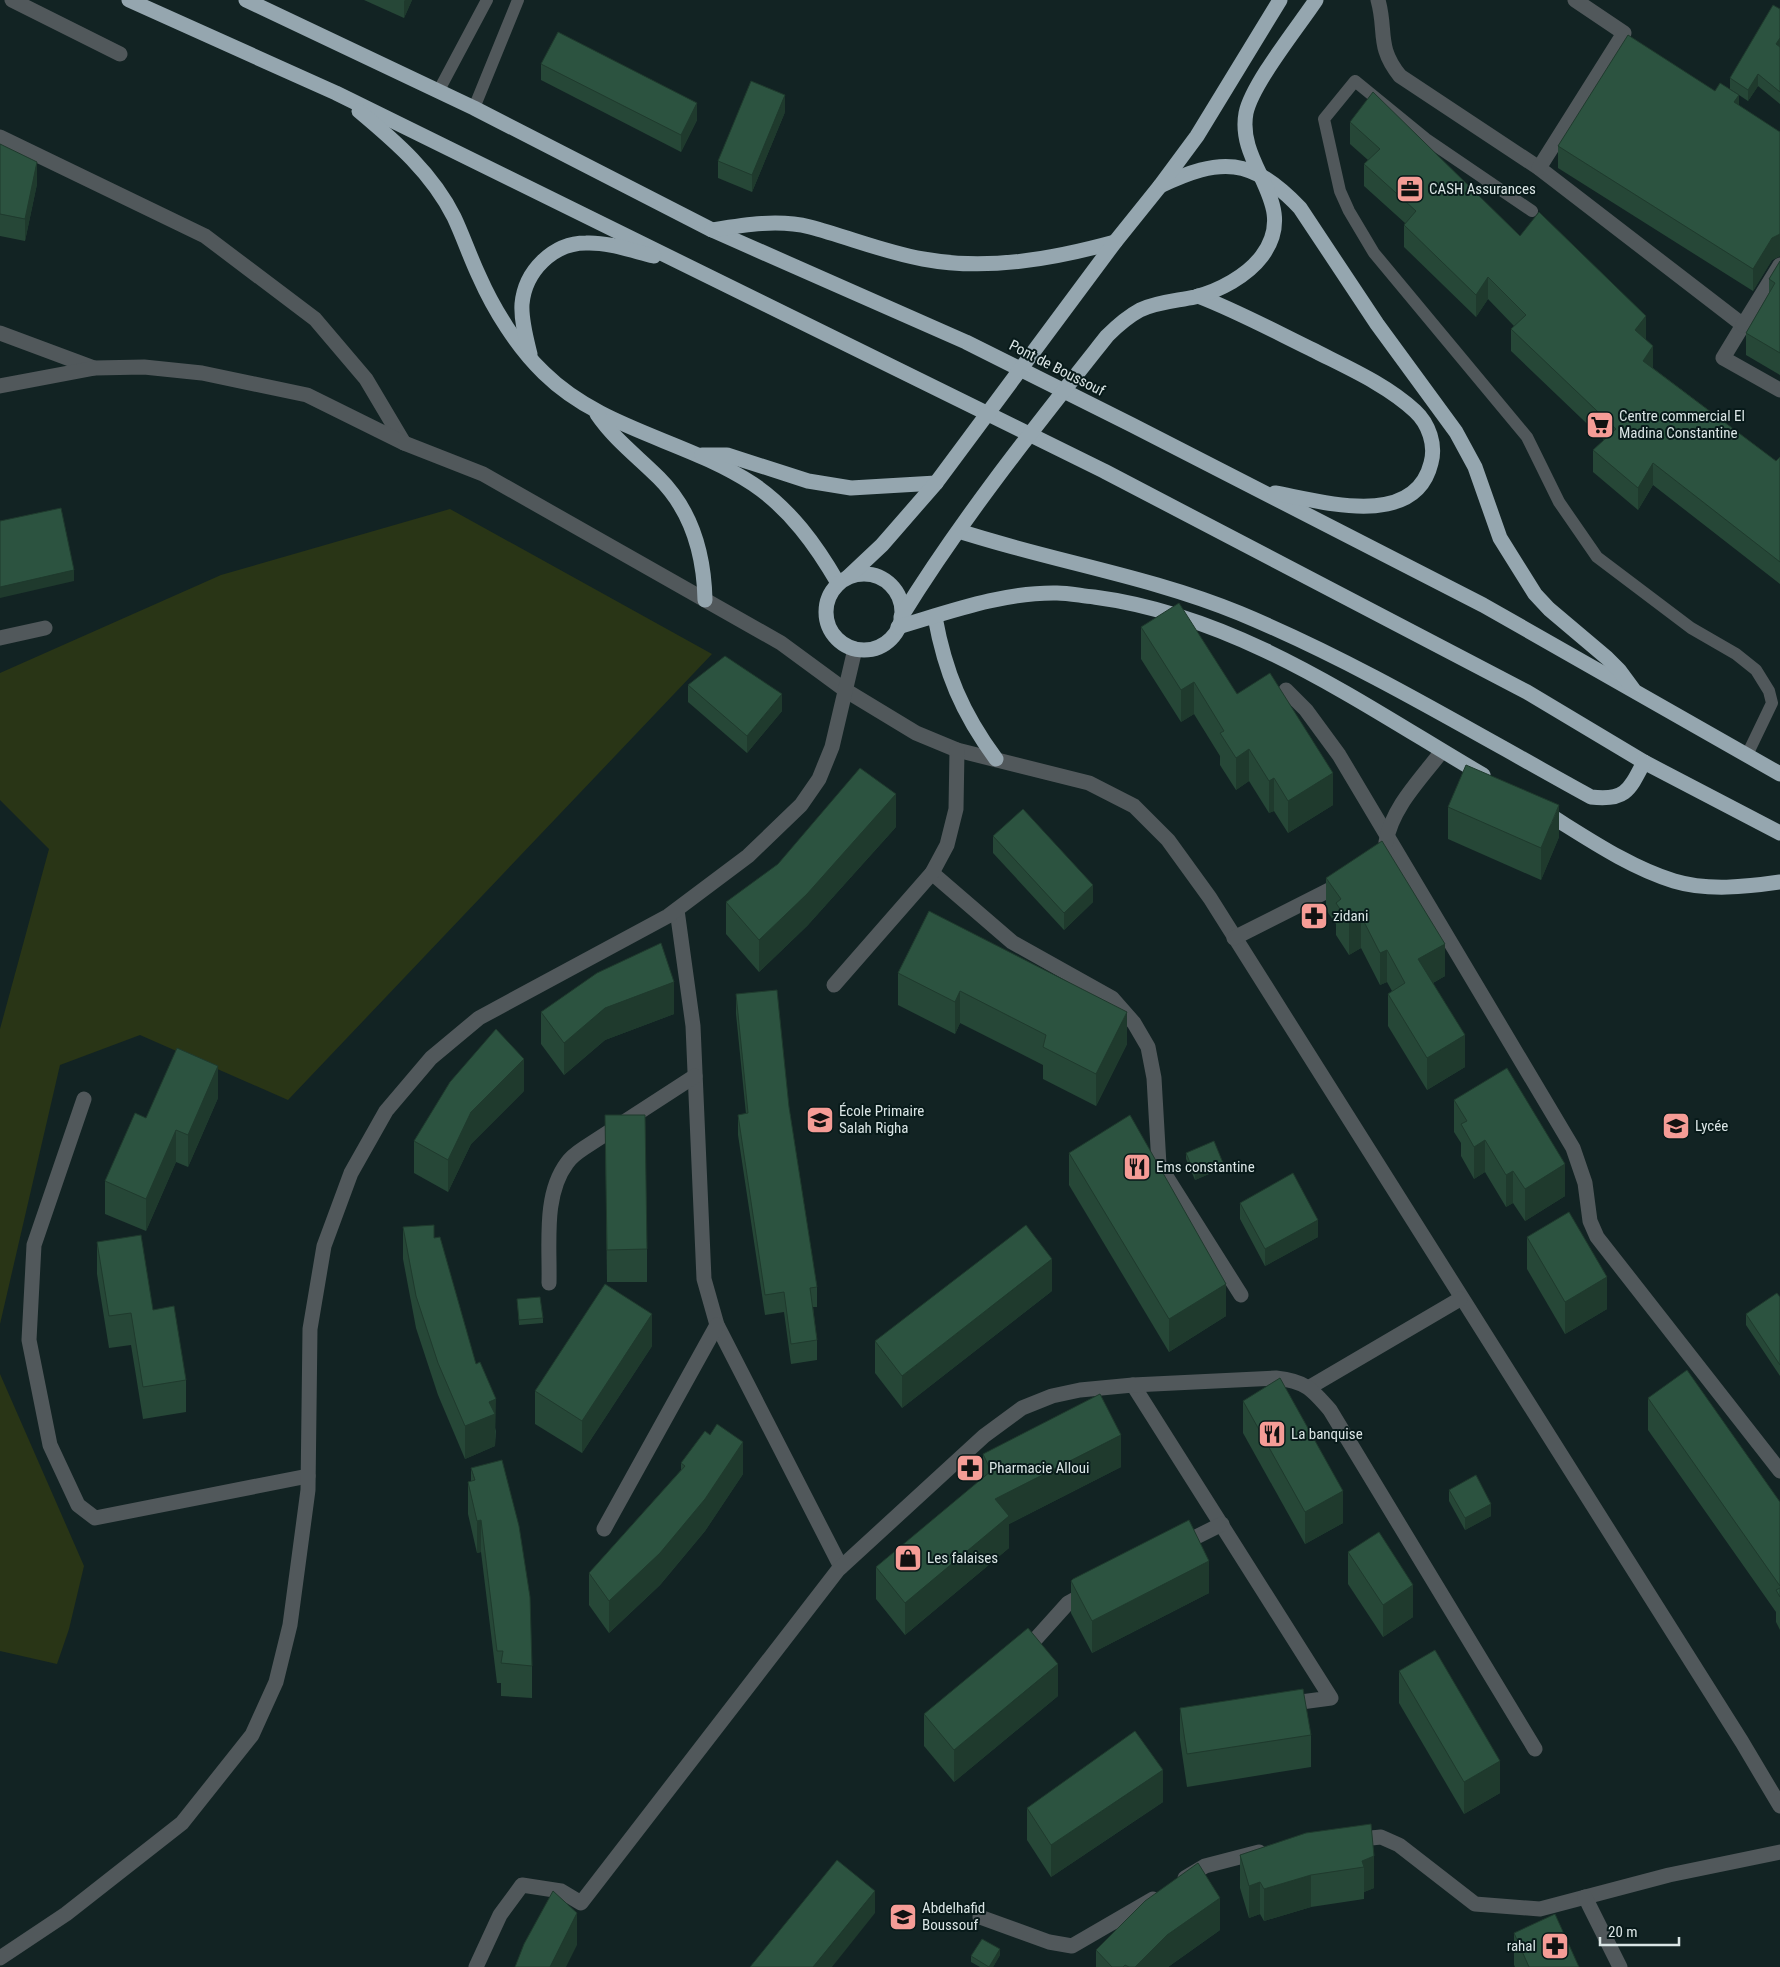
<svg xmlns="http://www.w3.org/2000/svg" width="1780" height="1967" viewBox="0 0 1780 1967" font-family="'Roboto Condensed',sans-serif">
  <rect width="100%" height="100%" fill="#122323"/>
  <!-- green -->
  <g fill="#293516">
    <path d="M450,509l262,145 -424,446 -148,-65 -80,30 -60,259v-295l49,-180 -49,-49v-127l221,-98z"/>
    <path d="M0,1374l84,192 -15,63 -12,35 -57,-13z"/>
  </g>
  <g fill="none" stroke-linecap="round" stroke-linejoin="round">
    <!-- lane -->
    <g stroke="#51585b" stroke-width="12">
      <path d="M438,92l49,-92"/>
      <path d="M474,108l44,-108"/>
      <path d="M1532,211l-106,-72 -71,-58 -31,38 16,72 9,20 25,42 153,184 32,65 38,55 94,71 45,26 20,16 13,21 3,12 -25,52"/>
    </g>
    <!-- street -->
    <g stroke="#51585b" stroke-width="15">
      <path d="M12,0l108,54"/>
      <path d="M1378,0c9,32 -2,46 22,76l139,92 204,157 -20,33 57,32"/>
      <path d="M0,137l205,99 110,83 51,60 38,64"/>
      <path d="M1539,168l85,-135 -49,-33"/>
      <path d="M1743,325l37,-60"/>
      <path d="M0,333l94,35"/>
      <path d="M0,386l95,-18 49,-1 58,6 105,22 97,48 79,31 298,169 64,47 71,43 41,17 132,33 45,23 34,34 42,58 532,844 38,64"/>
      <path d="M0,638l45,-10"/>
      <path d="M1286,690l20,20 33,45 234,393 12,35 5,38 7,16 183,234"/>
      <path d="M1386,842c6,-35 35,-63 56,-91"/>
      <path d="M932,873l80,69 100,56 22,25 14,24 6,31 5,87 82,130"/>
      <path d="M677,910l16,116 11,253 13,46 124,242"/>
      <path d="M1234,938l109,-55"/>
      <path d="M834,985l98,-112 15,-28 9,-36 1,-59"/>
      <path d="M84,1099l-50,146 -5,95 21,105 28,60 17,13 213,-42"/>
      <path d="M549,1283c1,-39 -6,-88 18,-120 4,-6 11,-11 17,-15l111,-72"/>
      <path d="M1133,1385l198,313 -45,6"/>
      <path d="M1310,1387l150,-88"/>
      <path d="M604,1529l113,-204"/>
      <path d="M1180,1545l42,-21"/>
      <path d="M1024,1652l44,-49 20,-11"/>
      <path d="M1351,1840l30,-3 18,8 76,59 65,5 129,-34 111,-23"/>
      <path d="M1185,1878l20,-12 54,-14"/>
      <path d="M1585,1897l35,70"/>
      <path d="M980,1917l69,25 23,4 81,-47"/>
      <path d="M0,1958l66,-44 116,-91 70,-88 24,-53 14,-57 18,-135 2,-161 14,-83 27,-73 35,-62 45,-53 48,-40 189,-102 80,-60 53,-51 18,-26 13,-32 23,-98"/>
      <path d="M476,1967l24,-52 22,-30 39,6 20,12 257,-333 146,-134 38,-28 30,-12 28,-6 53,-5 143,-7c29,3 36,11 54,32l205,339"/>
    </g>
    <!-- highway -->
    <g stroke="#95a6af" stroke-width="15">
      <path d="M129,0l207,93 768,378 423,221 117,70 136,71"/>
      <path d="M246,0l228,108 238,122 254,112 166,83 351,180 297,169"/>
      <path d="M359,111c37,31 73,62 95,106 9,19 16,40 25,59 15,34 38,71 65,97 58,57 142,67 209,111 37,25 63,61 85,99"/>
      <path d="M1160,186c61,-29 91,-29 140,22l77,116 79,108 19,35 25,71 35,56 14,15 58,49 12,12 14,19"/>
      <path d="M712,230c31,-5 66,-11 98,-3 38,10 74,25 113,32 64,12 130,0 192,-17"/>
      <path d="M1198,296c39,15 76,35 113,53 35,18 75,35 104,62 14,13 21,34 16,52 -16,66 -107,39 -156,30"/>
      <path d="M530,354c-4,-16 -9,-34 -8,-50 3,-33 31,-61 64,-61 22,-1 47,8 68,13"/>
      <path d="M597,414c17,25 40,42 62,64 33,33 45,76 46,122"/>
      <path d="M702,455h25l81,26 43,7 85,-5"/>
      <path d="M959,531c92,30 190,45 280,82 123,51 235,120 352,184 34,4 38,-6 53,-35"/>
      <circle cx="864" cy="612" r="38"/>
      <path d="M848,577l34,-32 54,-62 179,-241 45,-56 37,-50 83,-136"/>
      <path d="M901,617c61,-99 134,-190 206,-281 10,-10 20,-19 33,-26 17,-8 36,-9 55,-13 24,-6 52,-21 67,-41 39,-53 -26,-89 -16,-143 6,-29 52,-86 70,-113"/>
      <path d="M935,617c10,55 27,96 61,142"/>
      <path d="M898,627c51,-15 105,-35 159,-34 12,0 25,3 37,4 145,19 266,106 389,178"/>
      <path d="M1543,811c41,25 85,56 131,70 33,10 72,6 106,1"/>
    </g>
  </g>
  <!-- wall -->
  <g fill="#264737">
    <path d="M364,0h48l-8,18z"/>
    <path d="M1780,9v95l-22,-18 -10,15 -18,-12v-11z"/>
    <path d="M541,64l156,56 -16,32 -140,-72z"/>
    <path d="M1715,91l65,41v124l-8,4 -19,31 -195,-123v-22z"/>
    <path d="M785,112l-33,80 -34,-14v-17z"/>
    <path d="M1350,122l170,114 126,102v1l7,29 123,93 4,-4v127l-127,-99 -15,25 -45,-38v-22l11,-10 -93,-89v-22l3,-3 -26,-27 -12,18 -72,-70v-22l1,-2 -41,-37v-22l4,-4 -18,-16z"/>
    <path d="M0,144l37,40 -12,57 -25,-5z"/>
    <path d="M1780,261v114l-34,-20v-22l23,-40v-14z"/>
    <path d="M1141,627l96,67 96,111 -45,28 -14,-22 -5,2 -20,-32 -13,9 -16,-25v-9l-26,-42 -13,8 -40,-63z"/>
    <path d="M688,685l94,26 -35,42 -59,-51z"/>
    <path d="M1448,807l111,30 -18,43 -93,-41z"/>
    <path d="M896,827l-89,99 -48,46 -33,-38v-32z"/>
    <path d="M993,836l100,66 -29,28 -71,-77z"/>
    <path d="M1326,878l119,98 -12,7 32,84 -38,23 -39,-64v-32l4,-3 -5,-9 -7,3 -19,-37 -12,7 -13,-20v-11l-10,-14z"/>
    <path d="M929,911l198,133 -31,62 -53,-27v-14l-83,-42 -5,11 -57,-29v-32z"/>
    <path d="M736,994l53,113 28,180v20h-4l4,33v20l-26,4 -7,-52 -19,3 -27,-180v-20l8,-1 -10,-100z"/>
    <path d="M541,1012l133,2 -69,26 -41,35 -23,-31z"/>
    <path d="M524,1091l-53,53 -23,48 -34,-19v-32z"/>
    <path d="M218,1098l-30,69 -12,-5 -30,69 -41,-17v-33l41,-63z"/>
    <path d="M1454,1100l111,96 -40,25 -12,-18 -7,4 -21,-35 -11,7 -13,-23v-13l-7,-11z"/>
    <path d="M605,1115l42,134v33h-40z"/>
    <path d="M1069,1153l157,163 -57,36 -100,-167z"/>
    <path d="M1186,1153l37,15 -28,12 -9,-21z"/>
    <path d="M1240,1203l78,34 -53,29 -25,-47z"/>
    <path d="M403,1227l31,11 62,193 -1,15 -30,13 -27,-64 -22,-67 -13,-69z"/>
    <path d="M1527,1237l80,72 -42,25 -38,-65z"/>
    <path d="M97,1242l56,68 33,70v32l-43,7 -12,-74 -22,3 -12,-74z"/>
    <path d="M1052,1291l-150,117 -27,-35v-32z"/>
    <path d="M1780,1297v79l-34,-51v-11z"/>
    <path d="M517,1299l26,19v5l-24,2z"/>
    <path d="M652,1346l-70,107 -47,-29v-33z"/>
    <path d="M1648,1398l132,104v128l-4,-8v-10l-128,-182z"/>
    <path d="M1243,1401l100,122 -38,21 -62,-111z"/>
    <path d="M983,1454l138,13 -112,57v24l-104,87 -29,-36v-32l107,-89z"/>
    <path d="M681,1463l62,11 -38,57 -45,54 -51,48 -20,-28v-32l92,-103z"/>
    <path d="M471,1468l61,198v32l-31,-2v-13h-4l-16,-131 -4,1 -9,-39v-32l3,-1z"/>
    <path d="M1449,1490l42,26 -26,14 -16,-29z"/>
    <path d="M1348,1552l65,65 -30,20 -35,-53z"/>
    <path d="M1071,1581l138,12 -117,60 -21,-40z"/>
    <path d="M1399,1671l101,122 -36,21 -65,-111z"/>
    <path d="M1058,1696l-104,86 -30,-36v-32z"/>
    <path d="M1180,1708l131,27v32l-124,20 -7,-47z"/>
    <path d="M1163,1802l-112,75 -24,-37v-32z"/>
    <path d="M1371,1824l3,64 -10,4v7l-53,8 -47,14 -4,-7 -11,4 -9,-30v-33z"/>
    <path d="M1220,1930l-52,37h-72v-17z"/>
    <path d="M1514,1933l65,34h-64l-1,-2z"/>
    <path d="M1000,1955l-7,12h-13l-9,-5v-6z"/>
  </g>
  <!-- shaded-wall -->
  <g fill="#1f3a2d">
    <path d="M405,0h7l-8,18v-17z"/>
    <path d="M1780,38v11l-4,-5z"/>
    <path d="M1758,74v12l-10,15v-11z"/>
    <path d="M785,95v17l-33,80v-17z"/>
    <path d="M1739,95v22l-5,-15z"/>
    <path d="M697,103v17l-16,32v-17z"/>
    <path d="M37,162v22l-12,57v-22z"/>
    <path d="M1780,234v22l-8,4 -19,31v-22l19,-31z"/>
    <path d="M1488,277v22l-12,18v-22z"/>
    <path d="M1646,316v22l-11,14v-22z"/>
    <path d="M1653,346v22l-10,-7z"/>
    <path d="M1653,463v22l-15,25v-22z"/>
    <path d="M74,570v11l-74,17v-11z"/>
    <path d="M1194,682v32l-13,8v-32z"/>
    <path d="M782,694v17l-35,42v-17z"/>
    <path d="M1249,749v32l-13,9v-32z"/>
    <path d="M1333,773v32l-45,28v-32z"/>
    <path d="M1274,778v33l-5,2v-32z"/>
    <path d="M896,794v33l-89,99 -48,46v-32z"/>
    <path d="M1559,805v32l-18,43v-32z"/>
    <path d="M1093,885v17l-29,28v-17z"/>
    <path d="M1361,916v32l-12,7v-32z"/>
    <path d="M1445,944v32l-27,15v-32z"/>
    <path d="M1387,950v32l-7,3v-32z"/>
    <path d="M674,982v32l-69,26 -41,35v-32l41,-35z"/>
    <path d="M960,991v32l-5,11v-32z"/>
    <path d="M1127,1012v32l-31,62v-32z"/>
    <path d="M1465,1035v32l-38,23v-32z"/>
    <path d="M524,1059v32l-53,53 -23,48v-32l23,-48z"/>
    <path d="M218,1066v32l-30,69v-32z"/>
    <path d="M176,1130v32l-30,69v-32z"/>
    <path d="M1485,1140v32l-11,7v-32z"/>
    <path d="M1223,1163v5l-28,12v-5z"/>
    <path d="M1565,1164v32l-40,25v-32z"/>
    <path d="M1513,1171v32l-7,4v-32z"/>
    <path d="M1318,1220v17l-53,29v-17z"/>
    <path d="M1052,1259v32l-150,117v-32z"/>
    <path d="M1607,1277v32l-42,25v-32z"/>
    <path d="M1226,1284v32l-57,36v-33z"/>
    <path d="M652,1314v32l-70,107v-32z"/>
    <path d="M496,1399l-1,47 -30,13v-33l24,-24z"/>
    <path d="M1121,1435v32l-112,57v24l-104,87v-32l90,-104z"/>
    <path d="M743,1442v32l-38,57 -45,54 -51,48v-32z"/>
    <path d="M1343,1491v32l-38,21v-32z"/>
    <path d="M1491,1504v12l-26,14v-12z"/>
    <path d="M481,1520v32l-4,1v-32z"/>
    <path d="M1209,1561v32l-117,60v-32z"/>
    <path d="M1413,1585v32l-30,20v-32z"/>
    <path d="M1058,1664v32l-104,86v-32z"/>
    <path d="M1500,1761v32l-36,21v-32z"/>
    <path d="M1163,1770v32l-112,75v-32z"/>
    <path d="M1374,1856v32l-10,4v-25l-2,-6z"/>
    <path d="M1311,1875v32l-47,14v-32z"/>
    <path d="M1260,1882v32l-11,4v-32z"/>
    <path d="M875,1891v22l-43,54h-19z"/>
    <path d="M1220,1898v32l-52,37h-33l32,-32z"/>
    <path d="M577,1913v32l-11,22h-16z"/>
    <path d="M1000,1949v6l-7,12h-4z"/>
  </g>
  <!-- building -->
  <g fill="#2c5340" stroke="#1f3a2d">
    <path d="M1773,5l7,4v29l-4,6 4,3v45l-22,-18 -10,16 -18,-12z"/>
    <path d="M558,32l139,71 -16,32 -140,-71z"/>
    <path d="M1628,35l87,56 5,-8 19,12 -5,7 46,30v102l-8,4 -19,31 -195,-123z"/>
    <path d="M751,81l34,14 -33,80 -34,-14z"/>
    <path d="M1373,92l147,144 19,-24 107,104 -11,14 18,16 -10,15 133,100 4,-4v105l-127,-99 -15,25 -45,-38 23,-21 -105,-100 15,-14 -38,-38 -12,18 -72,-70 12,-14 -52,-47 16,-15 -30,-27z"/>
    <path d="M0,144l37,18 -12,57 -25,-5z"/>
    <path d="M1780,261v92l-34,-20 29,-50 -6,-4z"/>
    <path d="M61,508l13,62 -74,17v-66z"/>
    <path d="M1179,603l58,91 33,-21 63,100 -45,28 -14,-23 -5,3 -20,-32 -13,9 -16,-25 4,-2 -30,-49 -13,8 -40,-63z"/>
    <path d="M725,656l57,38 -35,42 -59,-51z"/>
    <path d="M1466,765l93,40 -18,43 -93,-41z"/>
    <path d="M860,768l36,26 -89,100 -48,46 -33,-38 52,-38z"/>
    <path d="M1023,809l70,76 -29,28 -71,-77z"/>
    <path d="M1382,841l63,103 -27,15 47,76 -38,23 -39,-64 17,-11 -18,-33 -7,3 -19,-37 -12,7 -13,-20 5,-4 -15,-21z"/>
    <path d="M929,911l198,101 -31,62 -53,-27 3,-12 -86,-44 -5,11 -57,-29z"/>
    <path d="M661,943l13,39 -69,26 -41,35 -23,-31 56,-39z"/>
    <path d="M777,990l12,117 28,180 -7,1 7,52 -26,4 -7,-52 -19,3 -27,-180 10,-2 -12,-119z"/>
    <path d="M496,1029l28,30 -53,53 -23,48 -34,-19 36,-59z"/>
    <path d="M177,1048l41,18 -30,69 -12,-5 -30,69 -41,-18 30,-68 11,5z"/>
    <path d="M1507,1068l58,96 -40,25 -12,-18 -7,4 -21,-35 -11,7 -13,-23 6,-3 -13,-21z"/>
    <path d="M605,1115h40l2,134 -40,1z"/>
    <path d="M1130,1115l96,169 -57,35 -100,-166z"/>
    <path d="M1214,1141l9,22 -28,12 -9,-22z"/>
    <path d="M1293,1173l25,47 -53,29 -25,-46z"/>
    <path d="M1569,1212l38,65 -42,25 -38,-65z"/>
    <path d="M434,1225v13l6,-1 36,127 4,-2 16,37 -7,3 6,12 -30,12 -27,-63 -22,-67 -13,-69z"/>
    <path d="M1026,1225l26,34 -150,117 -27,-35z"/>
    <path d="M141,1235l12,75 21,-4 12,74 -43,7 -12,-74 -22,3 -12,-74z"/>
    <path d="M605,1284l47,30 -70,107 -47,-30z"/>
    <path d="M1777,1293l3,4v68l-34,-51z"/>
    <path d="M540,1297l3,21 -24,2 -2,-21z"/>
    <path d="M1687,1370l93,132v84l-132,-188z"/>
    <path d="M1280,1378l63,113 -38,21 -62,-111z"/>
    <path d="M1100,1394l21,41 -126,64 14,17 -104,87 -29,-36 115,-96 -8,-17z"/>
    <path d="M717,1424l26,18 -38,57 -45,54 -51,48 -20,-28 96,-107 -4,-3 24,-32 5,4z"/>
    <path d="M502,1460l17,66 11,71 2,69 -31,-3 2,-12h-6l-16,-131 -4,1 -9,-39 7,-2 -4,-12z"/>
    <path d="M1476,1475l15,29 -26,14 -16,-28z"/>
    <path d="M1189,1520l20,41 -117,60 -21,-40 2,-2z"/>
    <path d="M1379,1532l34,53 -30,20 -35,-53z"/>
    <path d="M1780,1588v9l-4,-7z"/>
    <path d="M1028,1628l30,36 -104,86 -30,-36z"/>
    <path d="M1435,1650l65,111 -36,21 -65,-111z"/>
    <path d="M1303,1689l8,46 -124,19 -7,-46z"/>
    <path d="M1135,1731l28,39 -112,75 -24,-37z"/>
    <path d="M1371,1824l3,32 -12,5 2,6 -53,8 -47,14 -4,-7 -11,4 -9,-31 66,-22z"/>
    <path d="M837,1860l38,31 -62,76h-63z"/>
    <path d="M1198,1863l22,35 -53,37 -32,32h-6l-4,-2 -2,2h-11l-16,-17 49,-49z"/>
    <path d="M553,1891l24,22 -27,54h-35l9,-23z"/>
    <path d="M1555,1914l24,53h-50l-15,-34z"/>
    <path d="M982,1939l18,10 -11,18 -18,-11z"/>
  </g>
  <!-- icons -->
  <defs>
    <g id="office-square" transform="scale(1.4375)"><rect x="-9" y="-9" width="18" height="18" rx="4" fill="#f59c96" stroke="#081a1a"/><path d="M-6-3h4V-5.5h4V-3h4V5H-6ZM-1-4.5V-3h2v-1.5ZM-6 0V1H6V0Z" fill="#111"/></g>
    <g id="supermarket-square" transform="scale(1.4375)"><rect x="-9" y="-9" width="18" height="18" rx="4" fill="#f59c96" stroke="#081a1a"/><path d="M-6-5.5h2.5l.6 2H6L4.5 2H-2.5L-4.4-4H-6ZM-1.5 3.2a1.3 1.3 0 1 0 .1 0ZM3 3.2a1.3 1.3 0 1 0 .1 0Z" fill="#111"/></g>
    <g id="pharmacy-square" transform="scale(1.4375)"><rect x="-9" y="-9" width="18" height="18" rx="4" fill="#f59c96" stroke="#081a1a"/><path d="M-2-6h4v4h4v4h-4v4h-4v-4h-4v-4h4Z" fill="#111"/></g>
    <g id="school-square" transform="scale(1.4375)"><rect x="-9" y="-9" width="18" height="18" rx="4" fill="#f59c96" stroke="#081a1a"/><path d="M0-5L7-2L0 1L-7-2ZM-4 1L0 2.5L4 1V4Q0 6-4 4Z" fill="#111"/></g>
    <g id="restaurant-square" transform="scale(1.4375)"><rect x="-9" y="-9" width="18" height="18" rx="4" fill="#f59c96" stroke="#081a1a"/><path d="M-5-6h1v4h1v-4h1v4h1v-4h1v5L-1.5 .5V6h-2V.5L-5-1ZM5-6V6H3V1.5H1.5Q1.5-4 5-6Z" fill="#111"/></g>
    <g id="shop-square" transform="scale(1.4375)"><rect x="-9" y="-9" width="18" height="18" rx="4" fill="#f59c96" stroke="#081a1a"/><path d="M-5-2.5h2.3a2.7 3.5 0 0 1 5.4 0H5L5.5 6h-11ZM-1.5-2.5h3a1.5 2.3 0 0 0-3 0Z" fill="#111"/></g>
  </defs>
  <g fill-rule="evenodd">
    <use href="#office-square" x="1410" y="189"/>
    <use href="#supermarket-square" x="1600" y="425"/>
    <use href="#pharmacy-square" x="1314" y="916"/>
    <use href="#school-square" x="820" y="1120"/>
    <use href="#school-square" x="1676" y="1126"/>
    <use href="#restaurant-square" x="1137" y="1167"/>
    <use href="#restaurant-square" x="1272" y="1434"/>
    <use href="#pharmacy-square" x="970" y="1468"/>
    <use href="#shop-square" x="908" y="1558"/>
    <use href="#school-square" x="903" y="1917"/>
    <use href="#pharmacy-square" x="1555" y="1946"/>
  </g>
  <g text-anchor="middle" stroke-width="4" stroke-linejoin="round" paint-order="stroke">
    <!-- poi labels -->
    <g font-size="15" fill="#dae5e5" stroke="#081a1a" text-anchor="start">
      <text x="1429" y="194">CASH Assurances</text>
      <text x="1619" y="421">Centre commercial El<tspan x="1619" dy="17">Madina Constantine</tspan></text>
      <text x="1333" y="921">zidani</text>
      <text x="839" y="1116">École Primaire<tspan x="839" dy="17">Salah Righa</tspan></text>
      <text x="1695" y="1131">Lycée</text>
      <text x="1156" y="1172">Ems constantine</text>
      <text x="1291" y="1439">La banquise</text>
      <text x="989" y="1473">Pharmacie Alloui</text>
      <text x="927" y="1563">Les falaises</text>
      <text x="922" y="1913">Abdelhafid<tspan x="922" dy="17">Boussouf</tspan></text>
      <text x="1536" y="1951" text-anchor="end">rahal</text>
    </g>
    <!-- street labels -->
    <g font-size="15" fill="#dae5e5" stroke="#081a1a">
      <text transform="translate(1057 368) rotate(27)" y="5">Pont de Boussouf</text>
    </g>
  </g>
  <!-- scale -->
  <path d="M1600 1937v8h79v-8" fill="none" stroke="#dae5e5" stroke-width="2.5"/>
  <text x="1608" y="1937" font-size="15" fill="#dae5e5" stroke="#081a1a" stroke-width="4" paint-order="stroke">20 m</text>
</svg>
